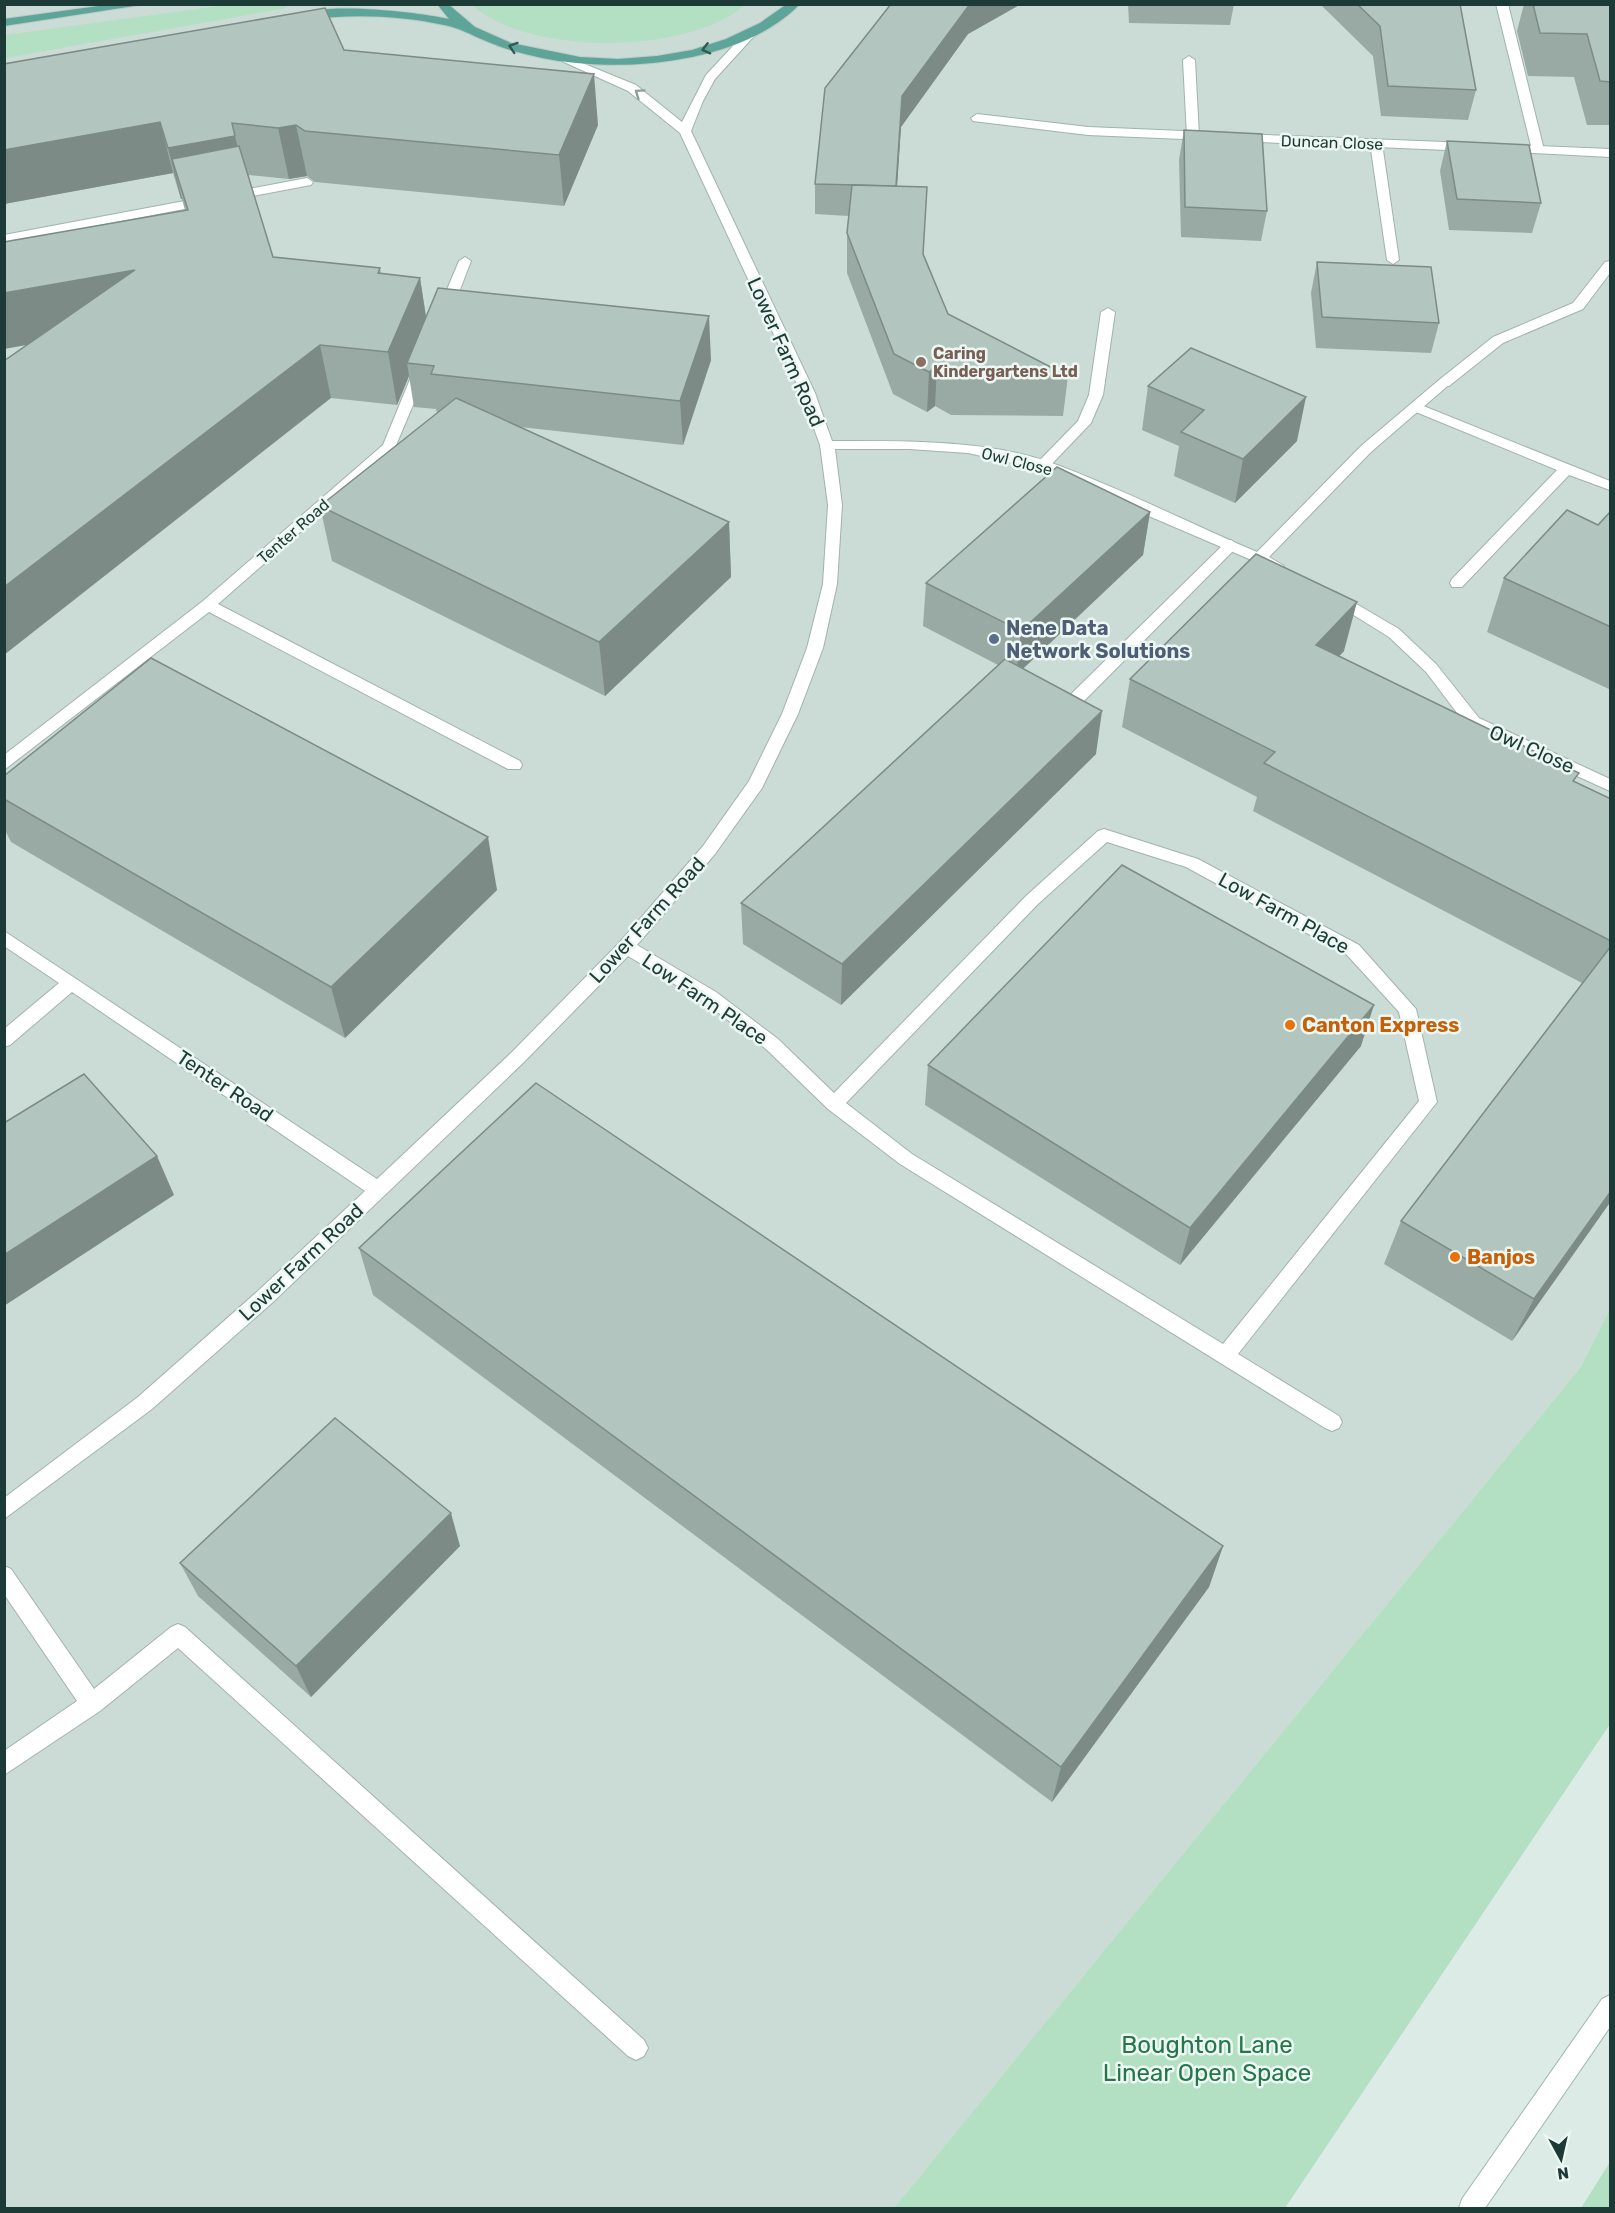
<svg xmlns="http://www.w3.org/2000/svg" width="1615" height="2213" viewBox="0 0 1615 2213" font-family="Rubik,sans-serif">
  <rect width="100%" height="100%" fill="#ddebe6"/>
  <!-- built -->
  <path fill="#cbdbd5" d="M5,5h1605v1304l-30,59 -686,840h-889z"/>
  <!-- green -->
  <g fill="#b3dfc3">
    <path d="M227,5h59l1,3 -282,50v-23z"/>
    <path d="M472,5h273c-58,50 -216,51 -273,0z"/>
    <path d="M1610,1309v415l-325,484h-391l686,-840z"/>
    <path d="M1610,2162v46h-29z"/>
  </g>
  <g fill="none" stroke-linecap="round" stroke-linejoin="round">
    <!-- lane casing -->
    <g stroke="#a0b3ae" stroke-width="2">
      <g id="lane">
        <path d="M1189,56l6,4 4,76 -6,4 -6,-4 -4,-76z"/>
        <path d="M1376,139l6,4 17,117 -6,4 -6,-4 -17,-117z"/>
        <path d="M1538,146l72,3v8l-76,-4v-6z"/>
        <path d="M1610,261v12l-27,36 -80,34 -54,43h-10v-6l54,-43 80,-34 32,-41z"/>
        <path d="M1108,308l7,4 -12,83 -12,28 -43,45h-10v-6l40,-41 11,-26 12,-83z"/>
        <path d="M1416,403l194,78v9l-41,-15 -107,112h-10l-2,-4 2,-4 105,-109 -146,-60 -2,-3z"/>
        <path d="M1231,540l7,5 -2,3 -157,158h-12l-2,-4 2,-4 159,-156z"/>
        <path d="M4,1566l7,3 83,120 77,-62 7,-3 7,3 459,413 4,8 -4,8 -8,4 -8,-4 -450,-408 -78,63 -96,64v-24l73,-50 -73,-107z"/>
      </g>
    </g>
    <!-- street casing -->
    <g stroke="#a0b3ae" stroke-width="2">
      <g id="street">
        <path d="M1496,4h12l36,146 -2,3h-35l-6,-4 6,-4 24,1z"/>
        <path d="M746,32l10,2 -41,45 -12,22 -12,30 124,262 17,48c69,0 151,-2 217,21 69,25 140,61 208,90l104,-106 78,-66h10l2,3 -80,69 -102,105 15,9 -7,5 -238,-102 -71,-16 -59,-4h-74l7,56 -5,79 -14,64 -25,66 -36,74 -47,66 -78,91 79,47 62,47 56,54 192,-197 72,-65 6,-2 94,30 161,86 57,64 21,93 -199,252 101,62 3,6 -3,6 -7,3 -7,-3 -425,-264 -72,-55 -62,-60 -62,-47 -76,-46 -104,106 -251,240 -121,107 -148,110v-21l134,-101 121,-107 106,-99 -293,-199 -62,53 -6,2v-18l55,-46 -55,-37v-15l373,248 135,-127 108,-110 83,-96 46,-65 33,-67 25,-66 16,-64 5,-79 -8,-60 -19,-52 -121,-260 -52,-42 -73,-33 10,-2 71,29 46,37 24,-47zM1107,842l79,25 161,88 52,57 20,89 -196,243 -311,-190 -66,-51 192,-199z"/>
        <path d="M977,114l111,13 119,5 6,4 -6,4 -119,-5 -115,-14 -2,-3z"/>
        <path d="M1241,134l230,9 6,4 -6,4 -234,-10 -2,-3z"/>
        <path d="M307,178l6,4 -2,3 -307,58v-8z"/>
        <path d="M465,257l6,4 -20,52 -2,3h-10l-2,-3 22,-52z"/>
        <path d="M420,368l7,4 -33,78 -176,154 302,157 2,4 -2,4h-12l-299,-157 -205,158v-15l199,-154 180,-156 30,-73z"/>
        <path d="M1336,592l63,37 37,35 43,54 131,61v12l-143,-65 -41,-54 -37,-35 -58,-36 -2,-4z"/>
      </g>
    </g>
    <!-- secondary casing -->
    <g stroke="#9bb7b0" stroke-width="2">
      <path id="secondary" d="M1610,1995v32l-125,181h-26l3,-9 140,-200z"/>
    </g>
    <!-- primary casing -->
    <g stroke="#c0c8c7" stroke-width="2">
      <g id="primary">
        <path d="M113,4h34l-143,22v-7z"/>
        <path d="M437,4h11l27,23 36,16 69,14 38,2 39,-3 35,-6 34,-11 34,-16 27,-19h13c-58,60 -180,70 -258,54 -19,-4 -38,-9 -56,-17 -15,-6 -26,-13 -42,-16 -47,-10 -93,-11 -140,-5l-6,-3c21,-17 123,-4 151,2z"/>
      </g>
    </g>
    <!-- lane -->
    <use href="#lane" fill="#fff" fill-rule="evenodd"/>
    <!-- street -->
    <use href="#street" fill="#fff" fill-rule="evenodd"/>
    <!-- secondary -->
    <use href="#secondary" fill="#fff" fill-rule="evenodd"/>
    <!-- primary -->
    <use href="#primary" fill="#5da599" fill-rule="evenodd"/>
  </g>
  <!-- wall -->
  <g fill="#99aaa4">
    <path d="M891,4h130l-53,30 -67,93 -4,59 27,69 24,59 120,62 -5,40 -112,-1 -16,-9 -8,6 -34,-18 -46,-121v-40l2,-17 -34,-2v-30z"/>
    <path d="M1128,4h106l-4,21 -101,-2z"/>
    <path d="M1320,4h140l16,86 -8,30 -87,-4 -8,-60z"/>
    <path d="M1524,4h87v121h-24l-13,-48 -46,-1 -11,-45z"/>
    <path d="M344,50l254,75 -34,81 -249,-24 -8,-6 -18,3 -41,-4 25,82 107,11 1,6 39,4 6,39 285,43 -28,85 -163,-18 209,95 2,55 -126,119 -273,-135 -12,-55 117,-93 -1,-4 -22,-2 -5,-31 -12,29 -66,-7 -303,-54 157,-134 -3,-11h-1l-8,-26 -169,31v-140z"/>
    <path d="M1184,130l83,81 -6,30 -80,-4 -2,-77z"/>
    <path d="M1447,141l94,62 -9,30 -83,-3 -9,-59z"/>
    <path d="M1317,262l122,61 -8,30 -115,-5 -5,-55z"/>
    <path d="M1148,386l149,55 -62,62 -61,-27 5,-30 -37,-16z"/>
    <path d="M1611,511v179l-124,-58 17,-54 94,-53z"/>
    <path d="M1150,512l-7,43 -120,114 73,85 -255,251 -98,-61 -2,-41 257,-238 -75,-39 3,-43z"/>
    <path d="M1344,651l-5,5 236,126 36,17v402l-99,140 -128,-77 17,-43 181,-238 -329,-172 4,-14 -135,-70 8,-48z"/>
    <path d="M4,776l493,114 -152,148 -334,-196 -7,-14z"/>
    <path d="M1361,1046l-181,219 -255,-160 3,-40z"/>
    <path d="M359,1248l864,298 -14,41 -157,215 -679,-507z"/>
    <path d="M460,1546l-149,151 -113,-101 -18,-33z"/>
  </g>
  <!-- shaded-wall -->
  <g fill="#7d8b86">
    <path d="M1021,4l-53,30 -67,93 -6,90 1,-30 6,-91 67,-91z"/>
    <path d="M594,74l4,51 -34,81 -5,-51z"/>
    <path d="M160,122l13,51 -169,31v-54z"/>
    <path d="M296,125l11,51 -18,3 -11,-51z"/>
    <path d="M235,136l12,51 -75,-28 10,40h-1l-13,-51z"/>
    <path d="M135,270l15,53 -146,26v-56z"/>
    <path d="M420,278l8,52 -21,33 2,13 -12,29 -9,-53z"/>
    <path d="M709,316l2,44 -28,85 -3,-44z"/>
    <path d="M320,345l11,53 -327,257v-68z"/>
    <path d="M937,366l-2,40 -8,6 2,-40z"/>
    <path d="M1306,397l-9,44 -62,62 8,-44z"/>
    <path d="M1150,512l-7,43 -127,120 5,-44z"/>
    <path d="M729,522l2,55 -126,119 -6,-54z"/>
    <path d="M1357,602l-13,49 -40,43 12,-49z"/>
    <path d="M1102,711l-6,43 -255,251 1,-41z"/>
    <path d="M488,837l9,53 -152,148 -14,-51z"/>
    <path d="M1374,1005l-13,41 -181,219 10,-37z"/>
    <path d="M157,1156l17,39 -170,111v-51z"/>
    <path d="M1611,1191v10l-99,140 22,-42z"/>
    <path d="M451,1513l9,33 -149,151 -15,-31z"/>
    <path d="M1223,1546l-14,41 -157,215 9,-35z"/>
  </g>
  <!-- building -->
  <g fill="#b2c6bf" stroke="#7d8b86" stroke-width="1.5">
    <path d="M891,4h79l-68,92 -6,90 -81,-2 10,-96z"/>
    <path d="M1357,4h103l16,86 -88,-4 -8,-60z"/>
    <path d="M1533,4h78v78l-11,-1 -13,-47 -47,-1z"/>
    <path d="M325,8l19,42 250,24 -35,81 -254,-24 -9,-6 -18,3 -46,-5 3,13 -67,12 -8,-26 -156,28v-86z"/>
    <path d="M1184,130l78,4 5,77 -82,-4z"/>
    <path d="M1447,141l82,4 12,58 -84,-4z"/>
    <path d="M239,146l34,111 107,11 -2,5 42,5 -32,74 -68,-7 -316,242v-226l131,-91 -131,23v-51l184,-32 -16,-51z"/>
    <path d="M852,185l75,2 -4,67 25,60 120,62 -115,-1 -16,-9 -8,6 -35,-18 -47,-121z"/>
    <path d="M1317,262l114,5 8,56 -117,-6z"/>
    <path d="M438,288l271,28 -29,85 -249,-27 3,-8 -27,-3z"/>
    <path d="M1191,348l115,49 -63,62 -62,-27 23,-22 -56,-24z"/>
    <path d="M456,398l273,124 -130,120 -279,-136z"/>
    <path d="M1057,467l93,45 -129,119 -95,-48z"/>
    <path d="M1567,510l31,15 13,-14v116l-107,-49z"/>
    <path d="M1256,554l101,48 -41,43 263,128 -6,8 38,18v142l-347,-178 11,-11 -145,-73z"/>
    <path d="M151,658l337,179 -157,150 -327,-188v-23z"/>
    <path d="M1005,659l97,52 -260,253 -101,-61z"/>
    <path d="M1122,865l252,140 -184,223 -262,-163z"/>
    <path d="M1611,946v245l-77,108 -133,-78z"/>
    <path d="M84,1074l73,82 -153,99v-132z"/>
    <path d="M536,1083l687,463 -162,221 -702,-519z"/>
    <path d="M335,1418l116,95 -155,153 -116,-103z"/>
  </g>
  <!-- one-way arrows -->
  <defs><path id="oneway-chevron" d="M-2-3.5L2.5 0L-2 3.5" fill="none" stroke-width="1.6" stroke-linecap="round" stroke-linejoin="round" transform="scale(1.5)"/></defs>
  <g stroke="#305b54">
    <use href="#oneway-chevron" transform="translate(513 47) rotate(-162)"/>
    <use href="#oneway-chevron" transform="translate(706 49) rotate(166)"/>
  </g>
  <use stroke="#8e9d9a" href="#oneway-chevron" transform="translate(639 93) rotate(-145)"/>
  <!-- markers -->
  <circle fill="#8d6e63" stroke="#edf7f3" stroke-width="2" cx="921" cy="362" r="6"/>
  <circle fill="#5c6f8a" stroke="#edf7f3" stroke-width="2" cx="994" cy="639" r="6"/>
  <g fill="#e8710a" stroke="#edf7f3" stroke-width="2">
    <circle cx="1290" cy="1025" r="6"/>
    <circle cx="1455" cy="1257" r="6"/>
  </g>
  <g text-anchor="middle" stroke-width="5" stroke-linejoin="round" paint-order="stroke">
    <!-- far-street labels -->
    <g font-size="16" fill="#1d3b36" stroke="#edf7f3">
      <text transform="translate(1332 142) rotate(2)" y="6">Duncan Close</text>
      <text transform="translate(1017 461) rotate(14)" y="6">Owl Close</text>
      <text transform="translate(293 531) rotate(-41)" y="6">Tenter Road</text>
    </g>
    <!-- far-education labels -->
    <g font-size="16" font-weight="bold" fill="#785e54" stroke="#edf7f3" text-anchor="start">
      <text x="933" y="359">Caring<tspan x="933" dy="18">Kindergartens Ltd</tspan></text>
    </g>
    <!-- street labels -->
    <g font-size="20" fill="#1d3b36" stroke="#edf7f3">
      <text transform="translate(786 352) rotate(66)" y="7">Lower Farm Road</text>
      <text transform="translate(1532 749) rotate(24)" y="7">Owl Close</text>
      <text transform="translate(1284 913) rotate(29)" y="7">Low Farm Place</text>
      <text transform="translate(647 920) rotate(-48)" y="7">Lower Farm Road</text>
      <text transform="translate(705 999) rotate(34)" y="7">Low Farm Place</text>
      <text transform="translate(225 1086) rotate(34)" y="7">Tenter Road</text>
      <text transform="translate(301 1262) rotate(-43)" y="7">Lower Farm Road</text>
    </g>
    <!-- service labels -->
    <g font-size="20" font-weight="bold" fill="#4e5e75" stroke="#edf7f3" text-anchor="start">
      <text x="1006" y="635">Nene Data<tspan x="1006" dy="23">Network Solutions</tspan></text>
    </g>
    <!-- food labels -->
    <g font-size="20" font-weight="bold" fill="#c56008" stroke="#edf7f3" text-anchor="start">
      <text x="1302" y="1032">Canton Express</text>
      <text x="1467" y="1264">Banjos</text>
    </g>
    <!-- near-park labels -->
    <g font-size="24" fill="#24764b" stroke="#edf7f3">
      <text x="1207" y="2053">Boughton Lane<tspan x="1207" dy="28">Linear Open Space</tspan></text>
    </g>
  </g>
  <!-- border -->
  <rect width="1615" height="2213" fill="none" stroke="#1d3b36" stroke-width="12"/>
  <!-- north arrow -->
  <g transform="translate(1561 2159) rotate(172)" stroke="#edf7f3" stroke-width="4.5" paint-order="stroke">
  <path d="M0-4.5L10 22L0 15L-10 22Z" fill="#1d3b36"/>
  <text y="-9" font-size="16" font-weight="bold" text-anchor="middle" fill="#1d3b36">N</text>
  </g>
</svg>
